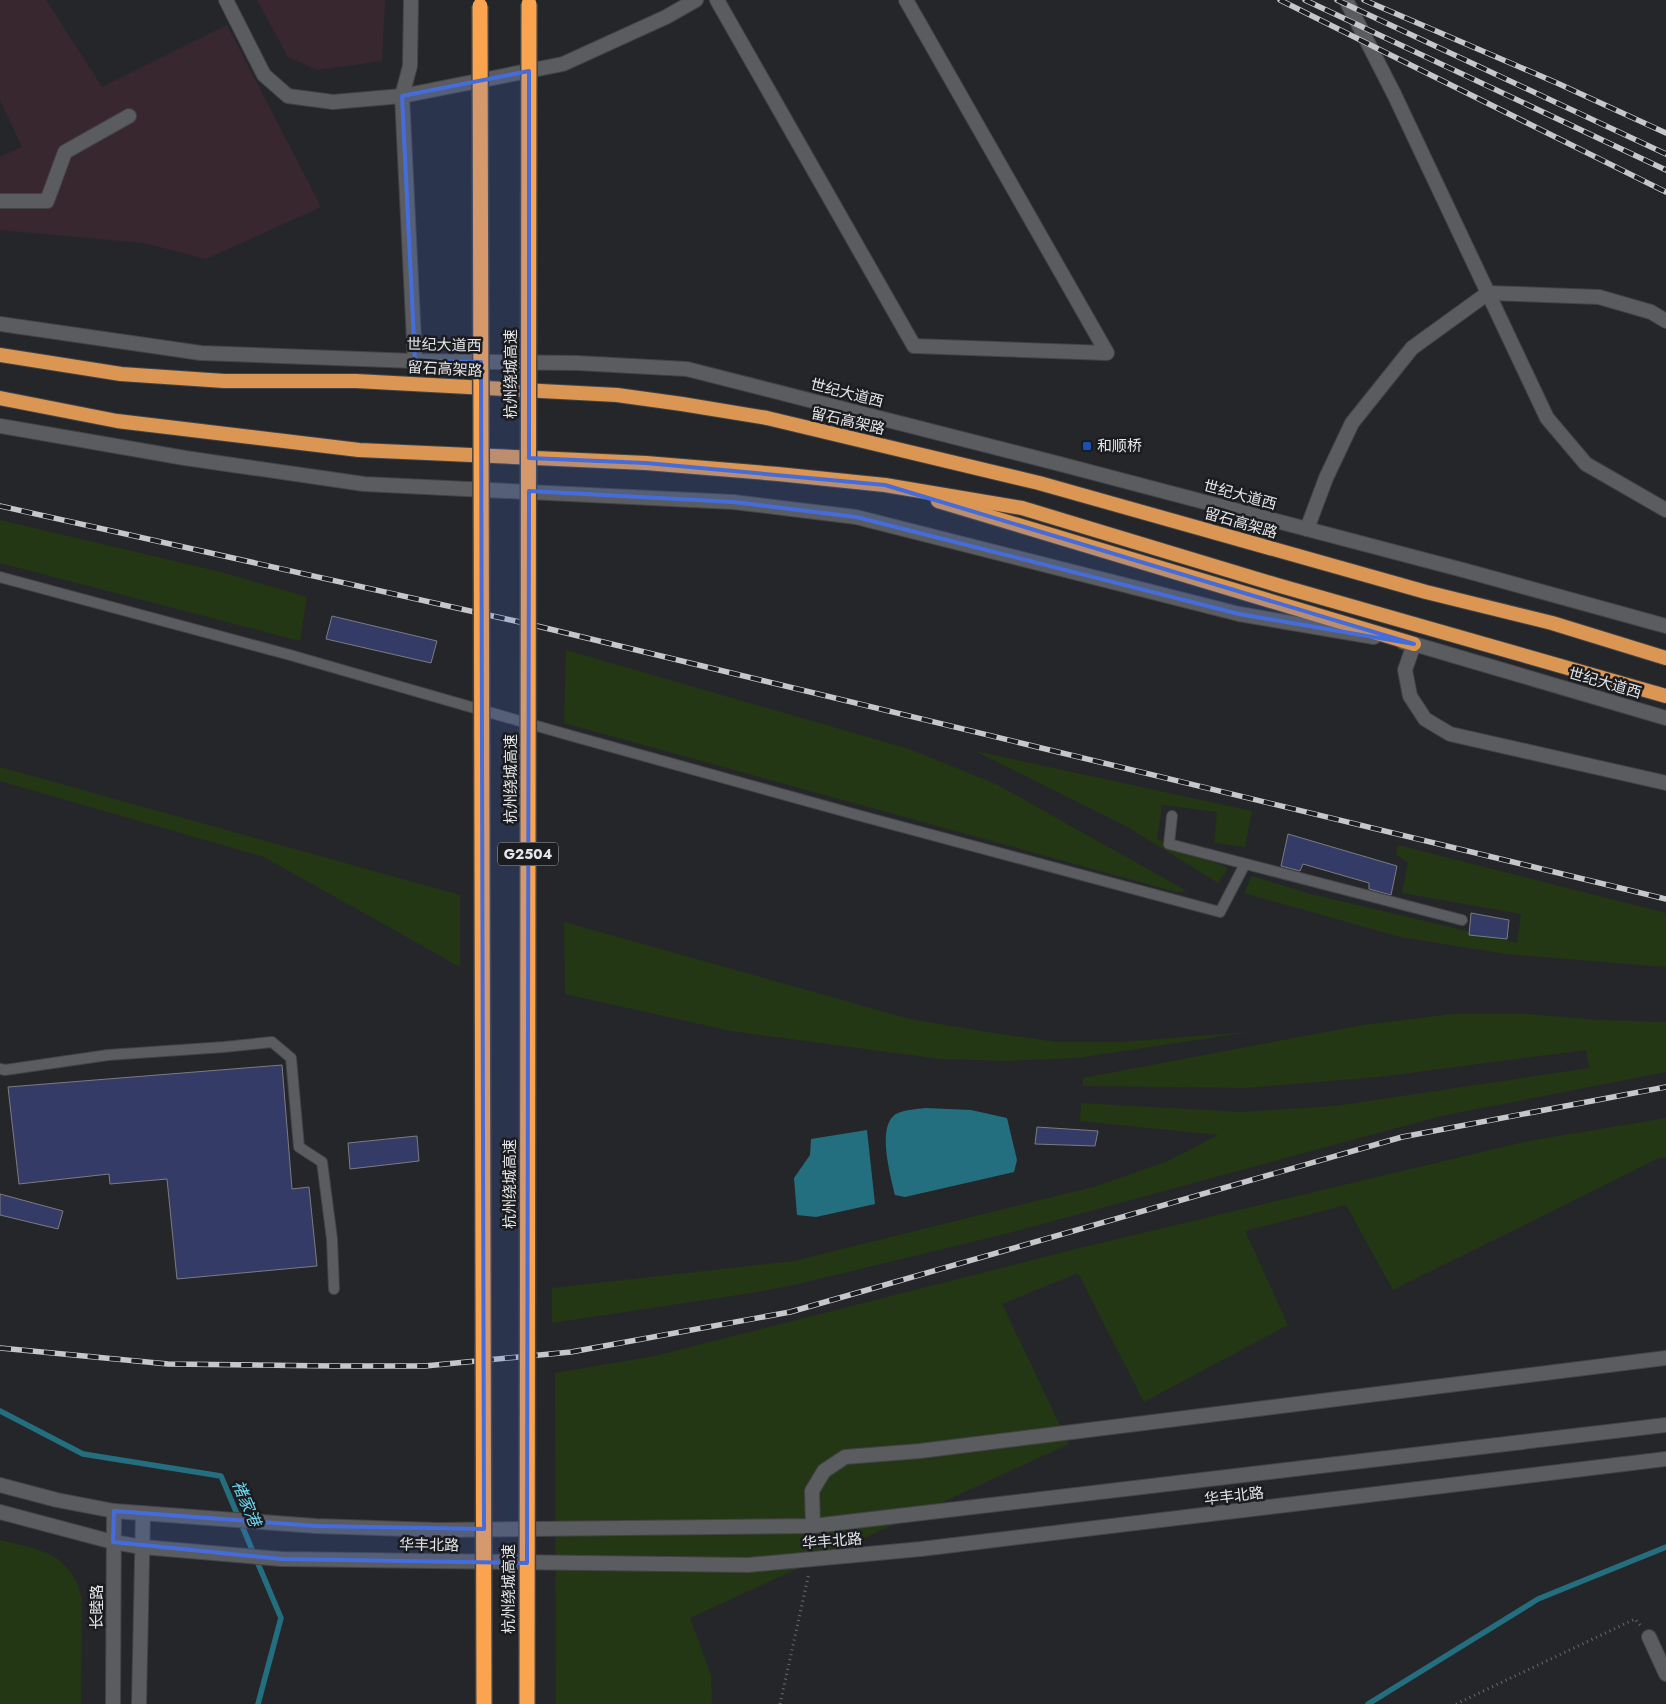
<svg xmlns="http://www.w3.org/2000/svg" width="1666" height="1704" viewBox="0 0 1666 1704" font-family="Jost,'Noto Sans SC',sans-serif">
  <rect width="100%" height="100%" fill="#25262a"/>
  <!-- industrial -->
  <g fill="#392730">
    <path d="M0,0h46l56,87 125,-62 94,182 -115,52 -62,-16 -144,-13v-73l22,-10 -22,-47z"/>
    <path d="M257,0h128l-3,61 -65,9 -29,-13z"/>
  </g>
  <!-- green -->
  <g fill="#233714">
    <path d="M0,520l221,52 86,25 -7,44 -300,-78z"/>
    <path d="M566,650l343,99 87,35 191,107 -11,1 -612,-169z"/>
    <path d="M975,751l277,60 -7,36 -31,-4 3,-31 -55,-7 -5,34 71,29 -10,15 -92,-57z"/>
    <path d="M0,767l460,128v72l-196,-110 -264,-76z"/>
    <path d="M1398,845l268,68v54l-160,-13 -106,-17 -156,-44 8,-17 55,17 210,50 4,-29 -119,-21 6,-31 -12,-7z"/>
    <path d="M564,922l346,97 77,13 70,10h63l130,-10 -173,26 -70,3 -67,-2 -209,-28 -166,-37z"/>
    <path d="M1453,1014h74l74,6 65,2v50l-225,44 -432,117 -215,52 -43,8 -199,30v-35l242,-27 303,-75 71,-25 50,-26 -138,-14 1,-18 160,9 94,-6 254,-38 -3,-18 -207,27 -134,11 -162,-2v-8l280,-53z"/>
    <path d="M1666,1118v39l-7,1 -266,132 -47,-85 -101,26 43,94 -144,77 -66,-129 -76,31 67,140 -379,174 21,57 1,29h-156l-1,-331 100,-17 429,-109 444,-106z"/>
    <path d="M0,1540c40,10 70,12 82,58l-1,106h-81z"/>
  </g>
  <!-- water -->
  <g fill="#246f7f">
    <path d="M925,1108l46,2 36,8 10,42 -3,12 -109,25 -10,-2c-4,-19 -20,-72 3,-82 7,-3 19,-4 27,-5z"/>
    <path d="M867,1130l8,74 -59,13 -19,-2 -3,-37 16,-23 1,-16z"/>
  </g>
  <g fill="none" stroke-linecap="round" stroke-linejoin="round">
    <!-- stream -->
    <g stroke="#246f7f" stroke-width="5.5">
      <path d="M0,1411l83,43 138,22 60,142 -23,86"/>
      <path d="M1368,1704l170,-105 128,-52"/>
    </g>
  </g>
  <!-- building -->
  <g fill="#353b67" stroke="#7b7c80">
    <path d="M332,616l105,25 -6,22 -105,-24z"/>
    <path d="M1288,834l109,32 -6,29 -22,-6v-6l-66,-19 -3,7 -19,-5z"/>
    <path d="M1471,913l38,7 -2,19 -38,-4z"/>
    <path d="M282,1065l10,124 17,-2 8,79 -140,13 -10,-100 -57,5 -1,-10 -90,10 -11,-97z"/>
    <path d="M1037,1127l61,4 -3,15 -60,-2z"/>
    <path d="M417,1136l2,25 -69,8 -2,-26z"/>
    <path d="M0,1194l63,17 -5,18 -58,-14z"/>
  </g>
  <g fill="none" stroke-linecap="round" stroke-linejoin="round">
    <!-- service casing -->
    <g stroke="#424346" stroke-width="12">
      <g id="service">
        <path d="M0,577l290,78 275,79 296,82 359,96 25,-48"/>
        <path d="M1172,816l-3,28 293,76"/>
        <path d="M0,1069l5,1 103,-15 116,-8 48,-5 19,16 8,89 23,15 10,77 2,50"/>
      </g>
    </g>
    <!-- minor casing -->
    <g stroke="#424346" stroke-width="16">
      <g id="minor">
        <path d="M226,0l38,75 24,21 45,6 69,-6 161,-32 103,-47 30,-17"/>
        <path d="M411,0l-1,66 -8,30 13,265"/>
        <path d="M717,0l197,346 193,7 -201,-353"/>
        <path d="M1346,0l48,94 153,324 39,46 80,46"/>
        <path d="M0,201h47l18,-49 64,-36"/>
        <path d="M1307,529l19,-51 26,-55 60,-75 76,-55 111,4 52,15 15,9"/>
        <path d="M1414,644l-9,26 5,26 15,23 25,15 216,49"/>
        <path d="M813,1526l-1,-35 12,-20 21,-14 75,-6 746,-93"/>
      </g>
    </g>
    <!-- tertiary casing -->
    <g stroke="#424346" stroke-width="16">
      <g id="tertiary">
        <path d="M1649,1637l17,37"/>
        <path d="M113,1704l1,-193"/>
        <path d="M139,1704l4,-191"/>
      </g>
    </g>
    <!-- secondary casing -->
    <g stroke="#424346" stroke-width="16">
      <g id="secondary">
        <path d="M0,324l201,29 214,8 162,2 110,6 373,95 403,106 203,56"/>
        <path d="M0,426l185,32 179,26 369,18 123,15 383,97 135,23"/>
        <path d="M1403,642l11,2 252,74"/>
        <path d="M0,1485l57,15 57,11 202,15 121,4 376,-4 853,-101"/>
        <path d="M0,1512l113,30 29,5 139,12 467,6 173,-16 745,-90"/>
      </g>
    </g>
    <!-- trunk casing -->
    <g stroke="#424346" stroke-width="16">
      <g id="trunk">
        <path d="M0,355l121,19 103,7h132l261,14 65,9 85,14 272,65 387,109 126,31 114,35"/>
        <path d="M0,398l117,23 242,29 287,13 132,11 107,11 137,23 255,77 389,111"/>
        <path d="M938,501l476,143"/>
      </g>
    </g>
    <!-- path -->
    <g stroke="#6a6b6e" stroke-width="3" stroke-dasharray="1 4" stroke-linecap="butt">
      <path d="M780,1704l29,-131"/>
      <path d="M1456,1704l179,-85 5,6"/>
    </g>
    <!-- service -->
    <use href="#service" stroke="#5b5c60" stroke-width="10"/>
    <!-- minor -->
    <use href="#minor" stroke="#5b5c60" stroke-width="14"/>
    <!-- tertiary -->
    <use href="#tertiary" stroke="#5b5c60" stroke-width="14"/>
    <!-- secondary -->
    <use href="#secondary" stroke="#5b5c60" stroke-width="14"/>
    <!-- trunk -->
    <use href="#trunk" stroke="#da9652" stroke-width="14"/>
    <!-- rail casing -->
    <g stroke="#c6c7ca" stroke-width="5.5">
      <g id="rail">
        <path d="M1280,0l386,192"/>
        <path d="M1305,0l361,170"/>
        <path d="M1337,0l329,154"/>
        <path d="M1364,0l193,83 109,50"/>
        <path d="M0,506l533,119 1133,274"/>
        <path d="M0,1348l168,16 164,2h93l146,-14 219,-40 612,-175 264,-50"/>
      </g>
    </g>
    <!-- rail -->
    <use href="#rail" stroke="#1b1c20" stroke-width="4" stroke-dasharray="11" stroke-linecap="butt"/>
    <!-- motorway-bridge casing -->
    <g stroke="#424346" stroke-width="18" stroke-linecap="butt">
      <g id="motorway-bridge">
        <path d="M480,6l4,1698"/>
        <path d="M527,1704l2,-1700"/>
      </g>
    </g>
    <!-- motorway-bridge -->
    <use href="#motorway-bridge" stroke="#faa44f" stroke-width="15"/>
  </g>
  <!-- marked area -->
  <path fill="#456cdb" fill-opacity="0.2" stroke="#456cdb" stroke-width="4" stroke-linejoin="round" d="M529,71v387l117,5 239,22 529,159 -175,-30 -383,-97 -123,-15 -204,-11 -2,1072 -246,-4 -168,-17 1,-31 202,15 168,3 -3,-1167 -66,-1 -13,-265z"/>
  <!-- markers -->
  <rect fill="#1a4fb4" stroke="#1b1c20" stroke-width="2" x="1082" y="441" width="10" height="10" rx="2.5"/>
  <g text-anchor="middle" stroke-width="5" stroke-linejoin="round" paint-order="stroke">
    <!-- shield labels -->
    <rect fill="#1b1c20" stroke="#a8a9ad" stroke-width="1" x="498" y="842.5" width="60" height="23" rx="4"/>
    <g font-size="14" font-weight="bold" fill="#e5e6e9">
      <text x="528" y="859">G2504</text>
    </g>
    <!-- street labels -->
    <g font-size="15" fill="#e5e6e9" stroke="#1b1c20">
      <text transform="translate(444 345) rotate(1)" y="5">世纪大道西</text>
      <text transform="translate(445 369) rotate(3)" y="5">留石高架路</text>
      <text transform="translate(511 374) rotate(-90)" y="5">杭州绕城高速</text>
      <text transform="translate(847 393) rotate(14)" y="5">世纪大道西</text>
      <text transform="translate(848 421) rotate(13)" y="5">留石高架路</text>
      <text transform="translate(1240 495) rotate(15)" y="5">世纪大道西</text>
      <text transform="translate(1241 523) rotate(16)" y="5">留石高架路</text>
      <text transform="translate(1605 683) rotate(16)" y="5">世纪大道西</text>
      <text transform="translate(511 779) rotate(-90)" y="5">杭州绕城高速</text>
      <text transform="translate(510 1184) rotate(-90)" y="5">杭州绕城高速</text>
      <text transform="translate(1234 1496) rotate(-7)" y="5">华丰北路</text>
      <text transform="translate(832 1541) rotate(-5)" y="5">华丰北路</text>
      <text transform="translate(429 1545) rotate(1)" y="5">华丰北路</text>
      <text transform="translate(509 1589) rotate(-90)" y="5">杭州绕城高速</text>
      <text transform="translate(97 1607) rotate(-90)" y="5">长睦路</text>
    </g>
    <!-- poi labels -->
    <g font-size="15" fill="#e5e6e9" stroke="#1b1c20" text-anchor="start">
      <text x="1097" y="451">和顺桥</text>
    </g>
    <!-- water labels -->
    <g font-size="16" font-style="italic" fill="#6ddaf3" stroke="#1b1c20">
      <text transform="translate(247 1503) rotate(67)" y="6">褚家港</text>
    </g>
  </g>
</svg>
